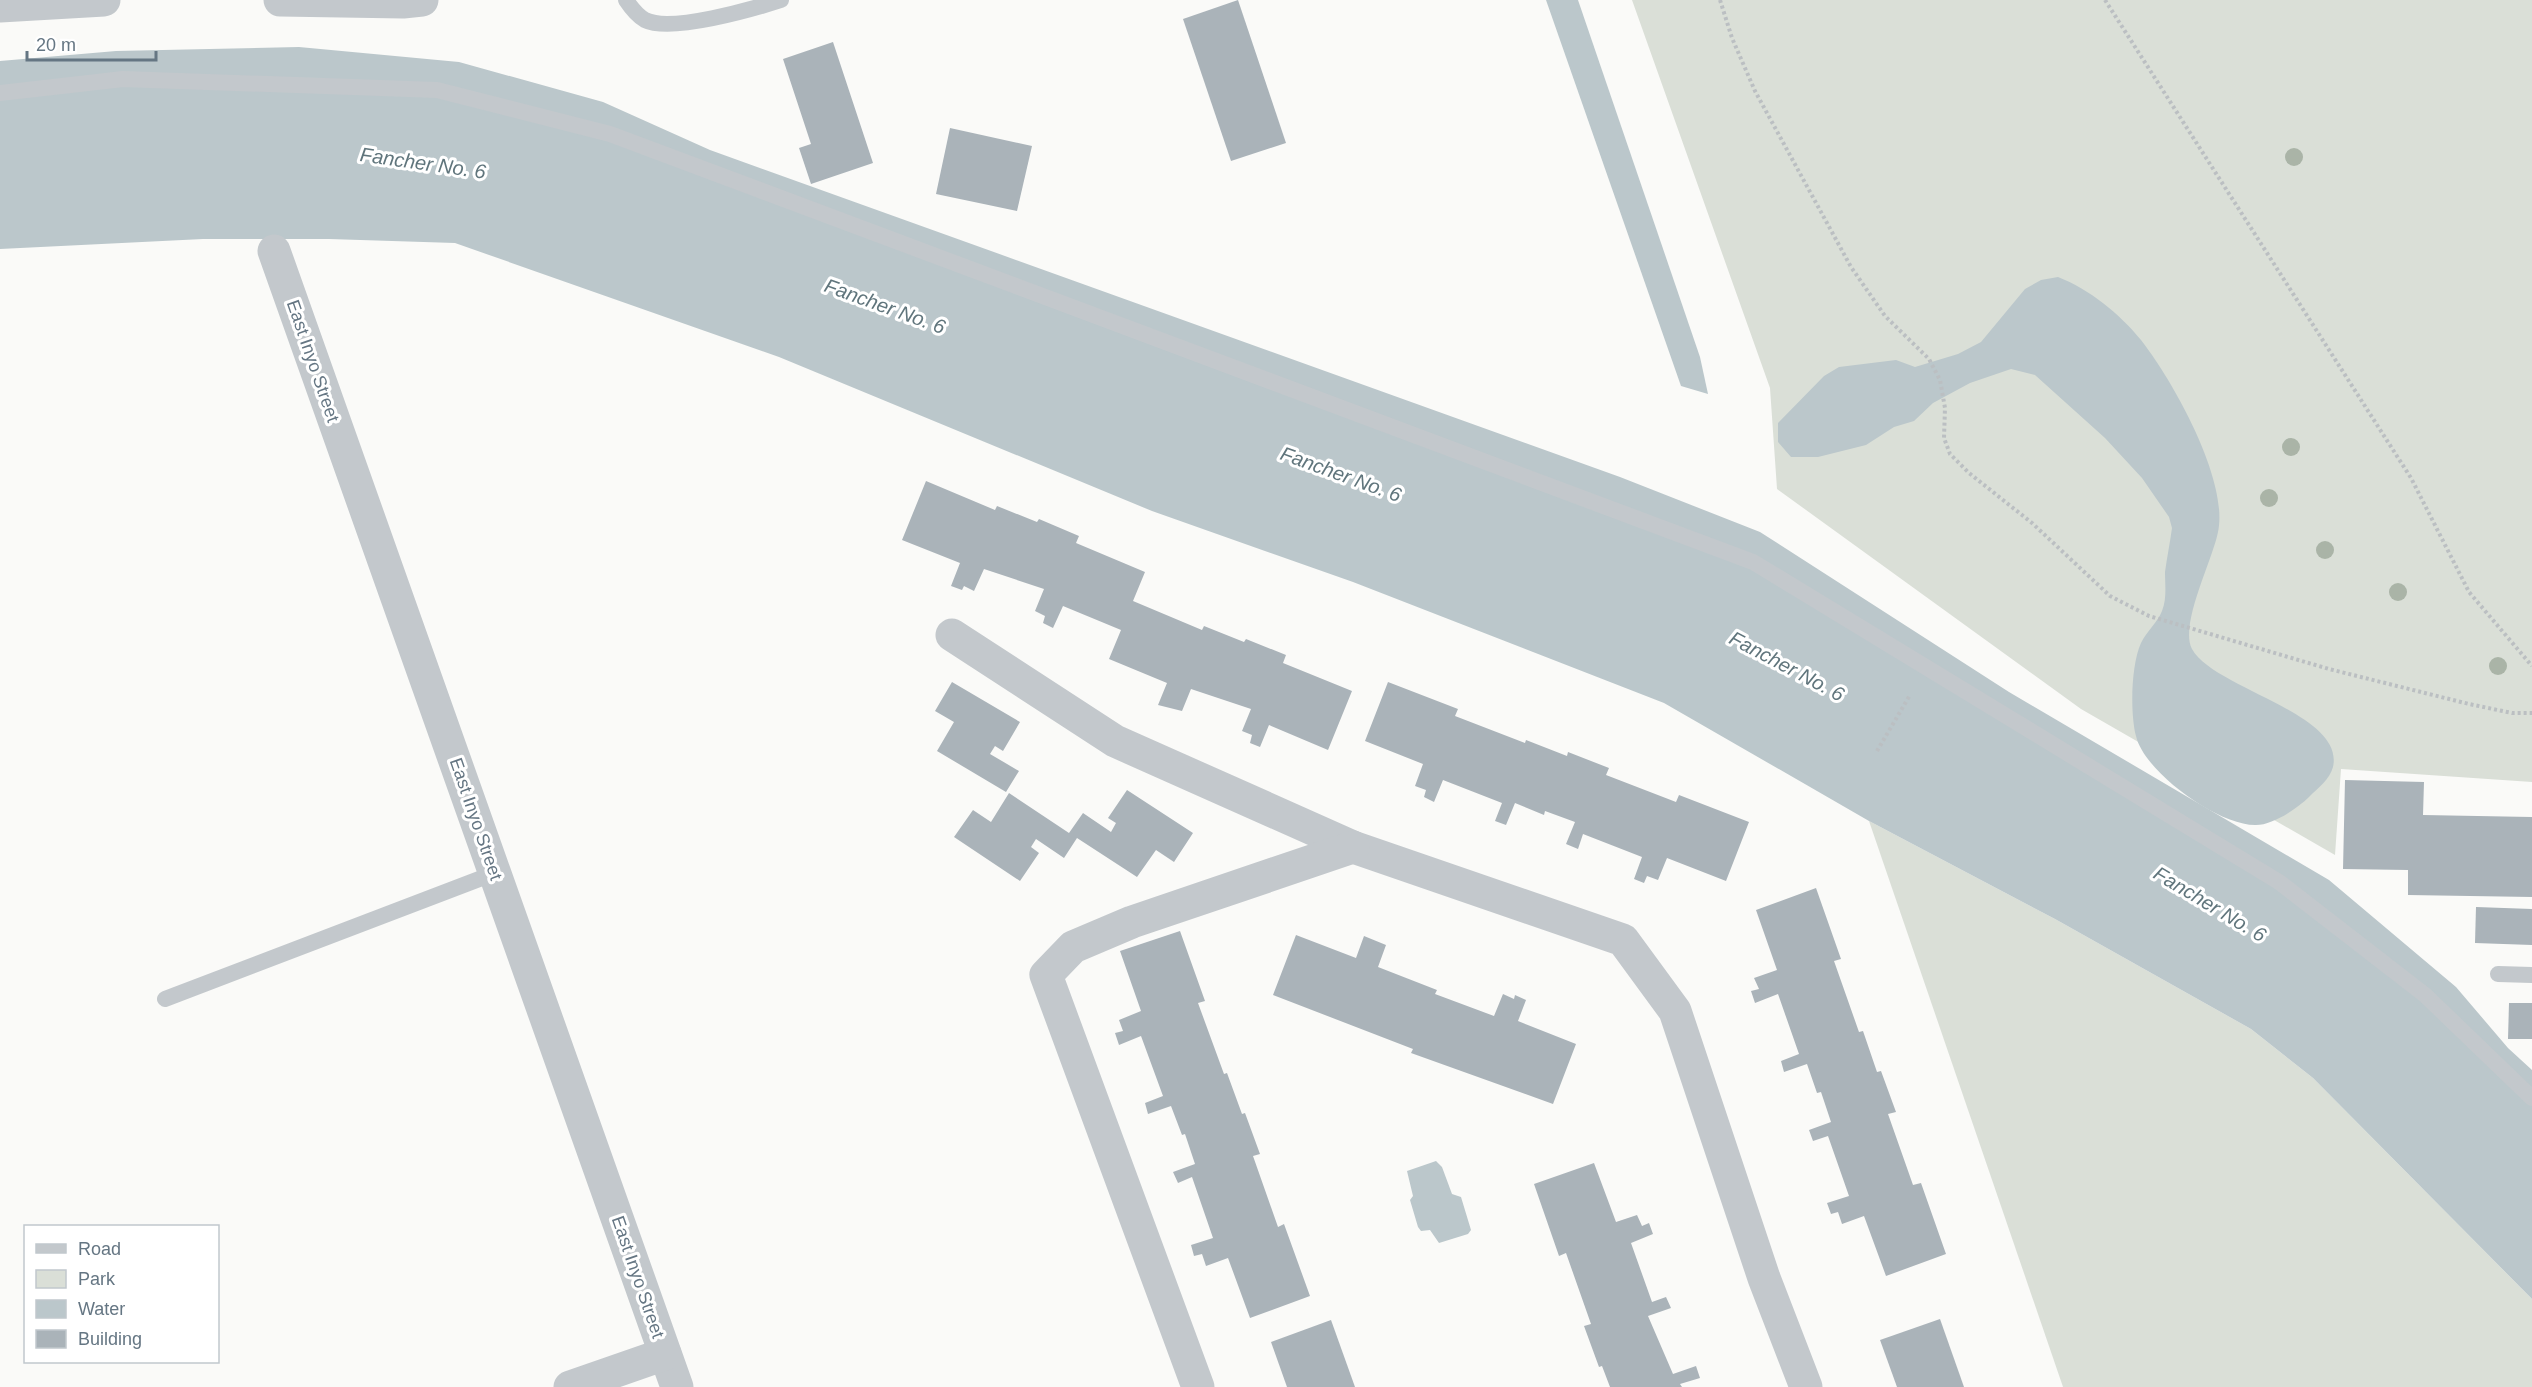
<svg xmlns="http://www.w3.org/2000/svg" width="2532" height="1387" viewBox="0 0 2532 1387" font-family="Helvetica,sans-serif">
  <rect width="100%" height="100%" fill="#fafaf8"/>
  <!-- green -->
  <g fill="#dadfd7">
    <path d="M1632,0h900v782l-191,-13 -6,86 -254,-146 -304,-220 -7,-101z"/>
    <path d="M1869,821l186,98 196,110 62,49 219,221v88h-469z"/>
  </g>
  <!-- water -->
  <g fill="#bbc7cb">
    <path d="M1546,0h32l122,357 8,37 -27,-8z"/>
    <path d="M299,47l160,15 144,40 107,48 910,327 140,55 249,160 320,188 127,107 52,61 24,22v229l-219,-221 -62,-49 -196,-110 -186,-98 -205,-118 -311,-121 -201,-71 -373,-154 -324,-114 -126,-4h-126l-203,10v-188l116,-10z"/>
    <path d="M2058,277c31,12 62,37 83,63 32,41 88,140 77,192 -5,27 -39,93 -26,117 22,40 153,64 141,118 -3,12 -15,21 -24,30 -11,11 -36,28 -53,28 -37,1 -112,-53 -120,-89 -6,-23 -5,-71 5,-93 5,-11 17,-21 21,-32 5,-12 3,-27 3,-39 2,-15 5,-29 7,-44l-3,-11 -27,-39 -37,-40 -70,-63 -24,-6 -41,14 -37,20 -19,18 -20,6 -28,18 -48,12h-27l-13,-15v-19l46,-47 15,-9 57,-7 19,7 43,-13 23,-12 44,-53 16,-9z"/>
    <path d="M1436,1161l6,6 10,27 9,3 10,33 -3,4 -29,9 -9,-13 -9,1 -3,-4 -8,-27 3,-4 -6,-25z"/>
  </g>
  <!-- building -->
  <g fill="#aab3b9">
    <path d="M1238,0l48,143 -55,18 -48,-142z"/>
    <path d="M833,42l40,121 -62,21 -12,-36 12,-4 -28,-85z"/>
    <path d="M950,128l82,18 -15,65 -81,-17z"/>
    <path d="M926,481l69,29 2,-4 40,16 2,-3 40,17 -3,7 69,29 -12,29 69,29 2,-4 40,16 2,-3 40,16 -3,8 69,28 -24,59 -59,-25 -9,22 -10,-4 2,-8 -10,-4 9,-22 -60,-20 -9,22 -24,-6 9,-22 -58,-24 12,-29 -58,-24 -10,22 -10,-5 2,-7 -10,-5 9,-22 -60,-20 -10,22 -10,-5 -2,4 -11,-4 9,-23 -58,-23z"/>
    <path d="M952,682l68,40 -17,29 -8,-5 -5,8 29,17 -13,21 -69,-41 17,-29 -19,-11z"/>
    <path d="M1388,682l70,27 -3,7 70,27 1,-3 41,16 1,-4 41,16 -3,7 70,27 3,-7 70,27 -23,59 -59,-23 -9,22 -11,-4 -3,7 -10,-4 8,-22 -59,-23 -5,15 -12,-5 9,-22 -30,-11 -1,4 -29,-12 -9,22 -11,-4 7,-18 -59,-23 -9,22 -10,-5 2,-7 -11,-4 8,-22 -58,-23z"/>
    <path d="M2345,780l79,2 -1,33 109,2v80l-124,-2v-25l-65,-1z"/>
    <path d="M1127,790l66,43 -19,29 -18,-12 -19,27 -60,-39 -13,20 -28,-19 -5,8 8,6 -19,28 -66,-44 19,-27 18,12 18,-29 60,40 14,-20 28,19 5,-9 -8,-5z"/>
    <path d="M1816,888l25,71 -7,2 25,71 4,-1 14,41 4,-1 15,41 -8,2 25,71 8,-2 25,71 -60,22 -22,-60 -22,8 -4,-12 -7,2 -4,-11 22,-7 -21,-60 -15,5 -4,-11 22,-8 -10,-30 -4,1 -10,-29 -23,8 -3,-11 18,-7 -21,-60 -23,9 -4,-12 8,-2 -5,-11 23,-8 -21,-60z"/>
    <path d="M2476,907l56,2v36l-57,-2z"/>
    <path d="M1180,931l25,70 -7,2 26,71 3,-1 15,41 3,-1 15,41 -7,2 25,71 6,-3 26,72 -60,22 -22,-60 -22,8 -4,-12 -8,2 -3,-11 22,-7 -21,-61 -14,6 -5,-11 22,-8 -10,-30 -3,1 -11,-29 -23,8 -3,-11 18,-7 -22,-60 -22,9 -4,-12 8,-2 -4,-11 22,-9 -21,-60z"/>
    <path d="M1296,935l60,23 8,-22 22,9 -8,22 59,23 -2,4 59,22 9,-22 11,5 1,-4 11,5 -8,21 58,23 -23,60 -142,-51 2,-4 -140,-54z"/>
    <path d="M2509,1003h23v36h-24z"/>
    <path d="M1594,1163l22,59 21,-7 5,11 7,-3 4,11 -22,9 21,59 14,-5 5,11 -23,8 25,58 23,-8 4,12 -20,6 2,3h-72l-8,-21 -3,1 -15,-41 7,-2 -25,-71 -7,3 -25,-72z"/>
    <path d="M1940,1319l24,68h-67l-17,-47z"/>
    <path d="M1331,1320l24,67h-68l-16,-45z"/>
  </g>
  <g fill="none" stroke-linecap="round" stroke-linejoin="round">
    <!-- path -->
    <g stroke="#bbbfc2" stroke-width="4" stroke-dasharray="3 3" stroke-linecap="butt">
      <path d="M1720,0l12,38 23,53 96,176 34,49 44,43 11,21 5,28 -1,30 6,16 19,19 63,50 78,73 39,20 180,53 140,35 43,9h20"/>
      <path d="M2105,0l306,478 58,114 63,74"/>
      <path d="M1877,751l33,-56"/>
    </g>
    <!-- lane -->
    <g stroke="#c3c8cc" stroke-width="16">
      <path d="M626,0c4,6 12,16 19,20 26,13 108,-11 136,-20"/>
      <path d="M0,93l123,-14 314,11 173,44 1143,428 526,320 146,113 107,103"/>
      <path d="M2498,974l34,1"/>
      <path d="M165,999l330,-126"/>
    </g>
    <!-- street -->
    <g stroke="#c3c8cc" stroke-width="33">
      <path d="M280,0l123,2 19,-2"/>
      <path d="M0,6l104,-6"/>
      <path d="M274,251l403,1136"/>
      <path d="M952,635l163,106 238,106 270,93 52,71 89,267 42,109"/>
      <path d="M570,1387l95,-33"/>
      <path d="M1198,1387l-152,-412 27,-28 59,-25 221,-75"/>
    </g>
  </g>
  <!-- trees -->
  <g fill="#aab4a7">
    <circle cx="2294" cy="157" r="9"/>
    <circle cx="2291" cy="447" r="9"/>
    <circle cx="2269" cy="498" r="9"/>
    <circle cx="2325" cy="550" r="9"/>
    <circle cx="2398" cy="592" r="9"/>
    <circle cx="2498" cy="666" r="9"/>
  </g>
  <g text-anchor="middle" stroke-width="6" stroke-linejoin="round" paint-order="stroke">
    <!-- street labels -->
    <g font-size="18" fill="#657683" stroke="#fff">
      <text transform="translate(313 361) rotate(71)" y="6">East Inyo Street</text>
      <text transform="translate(476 819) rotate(71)" y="6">East Inyo Street</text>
      <text transform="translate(638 1277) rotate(71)" y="6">East Inyo Street</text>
    </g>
    <!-- water labels -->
    <g font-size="20" font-style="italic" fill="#60757c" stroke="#fff">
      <text transform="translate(423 163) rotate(8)" y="7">Fancher No. 6</text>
      <text transform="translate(885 306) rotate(20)" y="7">Fancher No. 6</text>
      <text transform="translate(1341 474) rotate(20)" y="7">Fancher No. 6</text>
      <text transform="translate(1787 666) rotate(28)" y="7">Fancher No. 6</text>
      <text transform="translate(2210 904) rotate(31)" y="7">Fancher No. 6</text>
    </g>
  </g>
  <!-- legend -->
  <rect x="24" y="1225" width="195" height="138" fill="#ffffff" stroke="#c1c8cd" stroke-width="1.5"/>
  <rect x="36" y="1244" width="30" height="9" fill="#c3c8cc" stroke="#c1c8cd" stroke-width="1.5"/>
  <text x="78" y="1255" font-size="18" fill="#657683">Road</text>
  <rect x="36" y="1270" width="30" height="18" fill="#dadfd7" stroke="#c1c8cd" stroke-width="1.5"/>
  <text x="78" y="1285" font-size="18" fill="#657683">Park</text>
  <rect x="36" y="1300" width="30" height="18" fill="#bbc7cb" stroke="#c1c8cd" stroke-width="1.5"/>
  <text x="78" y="1315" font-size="18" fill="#657683">Water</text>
  <rect x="36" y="1330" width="30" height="18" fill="#aab3b9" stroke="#c1c8cd" stroke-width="1.5"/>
  <text x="78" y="1345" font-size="18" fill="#657683">Building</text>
  <!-- scale -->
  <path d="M27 51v9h129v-9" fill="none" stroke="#657683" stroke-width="3"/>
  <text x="36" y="51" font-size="18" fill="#657683" stroke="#ffffff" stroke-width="4.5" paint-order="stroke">20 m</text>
</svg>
